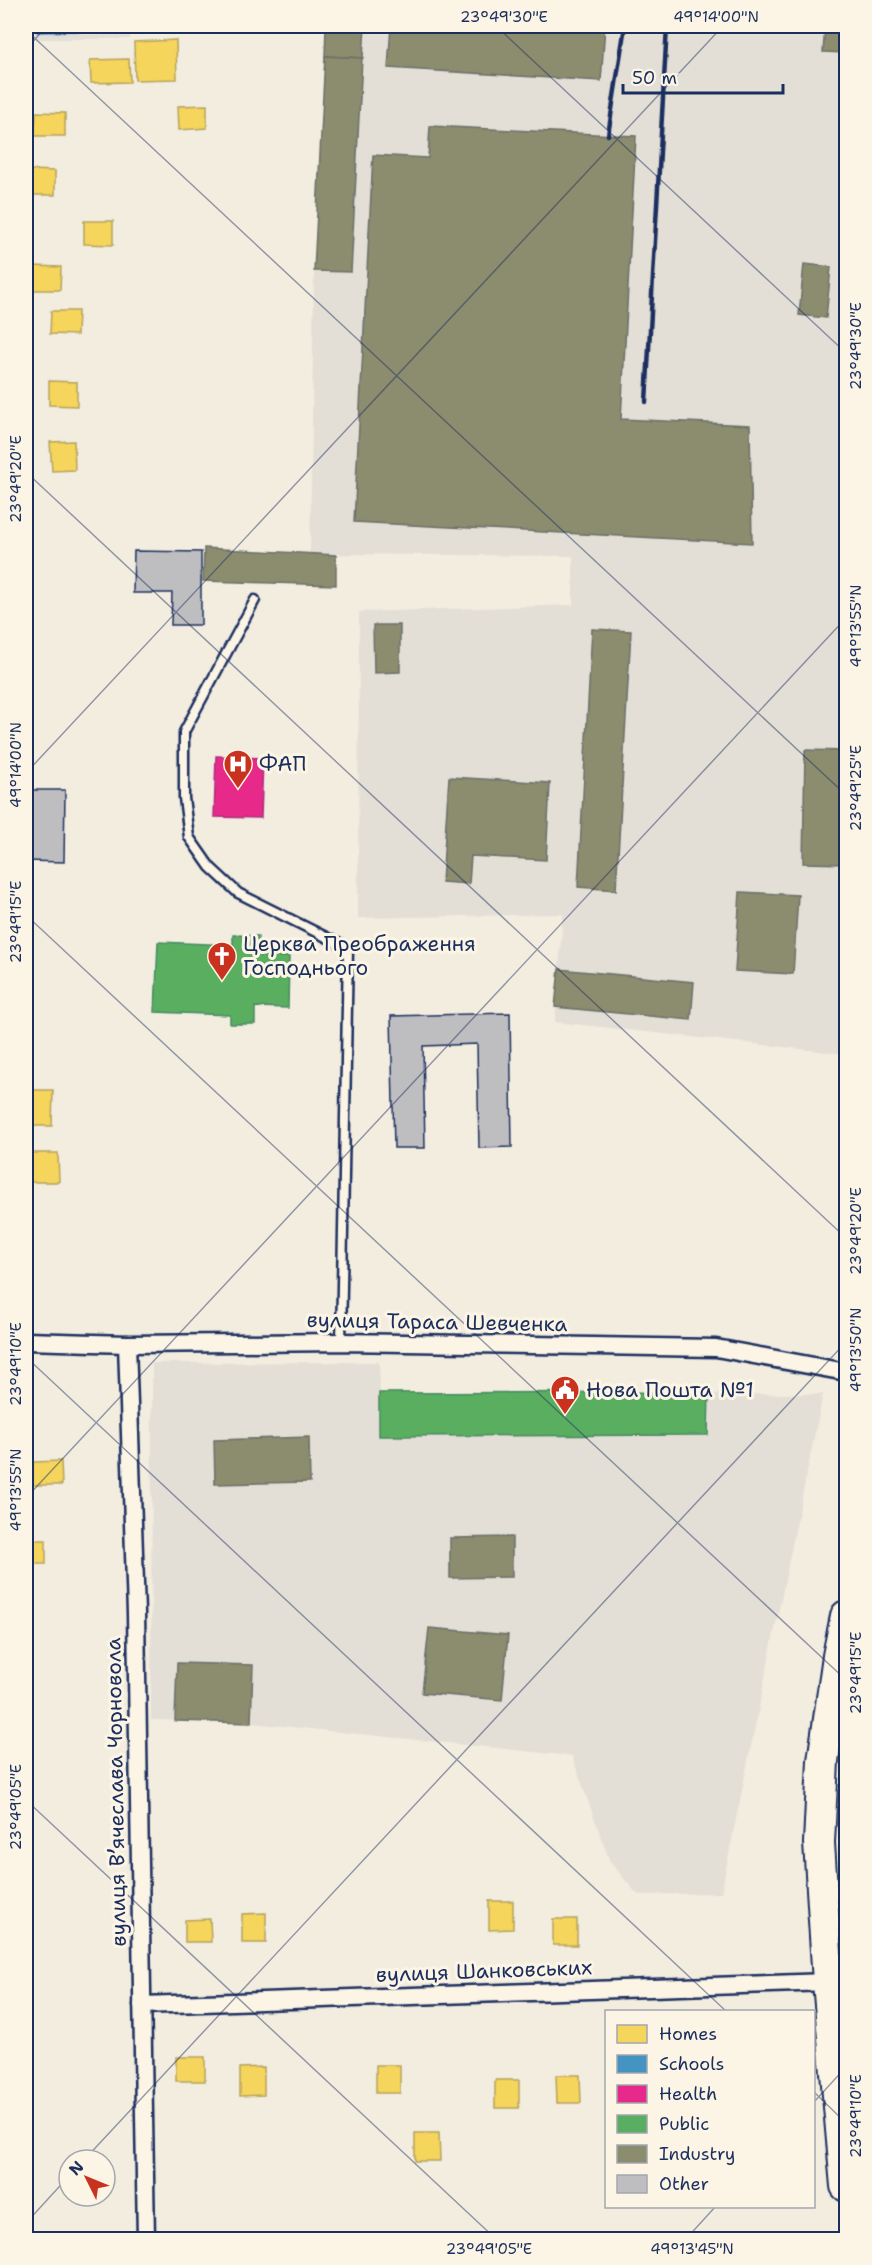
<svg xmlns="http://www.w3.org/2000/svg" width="872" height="2265" viewBox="0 0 872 2265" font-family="'Shantell Sans',sans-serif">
  <rect width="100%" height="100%" fill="#f3ede0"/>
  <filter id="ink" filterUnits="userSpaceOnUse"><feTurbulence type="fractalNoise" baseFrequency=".0167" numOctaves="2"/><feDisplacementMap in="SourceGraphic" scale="12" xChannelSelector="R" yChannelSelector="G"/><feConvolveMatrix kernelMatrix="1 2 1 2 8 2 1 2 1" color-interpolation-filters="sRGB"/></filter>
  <g filter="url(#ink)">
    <!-- built -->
    <g fill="#e3dfd6">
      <rect x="26" y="26" width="104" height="13"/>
      <path d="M326,26h520v1028l-291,-32 8,-108 -205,4 1,-306 214,-7v-49l-263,-2 4,-283z"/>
      <path d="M379,1362l1,31 443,1 -102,499 -83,2 -28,-33 -38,-106 -320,-33 -101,-3 1,-357z"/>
    </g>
    <!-- homes -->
    <g fill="#f6d55c" stroke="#b4a35d" stroke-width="1.5">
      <path d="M176,40l1,39 -42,1 -1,-38z"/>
      <path d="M129,59l1,23 -39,1 -1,-23z"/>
      <path d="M207,105v23l-28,2 -1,-24z"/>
      <path d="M36,112l29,1v23h-30z"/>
      <path d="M29,170l26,1v24h-27z"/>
      <path d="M84,221h29v24l-29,-1z"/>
      <path d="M31,266l30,1 -1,23h-29z"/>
      <path d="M51,311h27l-1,24 -27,-1z"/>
      <path d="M49,381l28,1v24l-28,-1z"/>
      <path d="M74,441l1,29 -23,1 -2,-29z"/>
      <path d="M26,1090h27l-1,36h-26z"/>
      <path d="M26,1153h32l1,29h-33z"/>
      <path d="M61,1461l1,24h-29v-23z"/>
      <rect x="26" y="1540" width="20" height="24"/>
      <path d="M489,1901h24v28l-24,1z"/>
      <path d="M266,1913v30h-24v-29z"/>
      <path d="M210,1919l1,23h-26v-22z"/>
      <rect x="553" y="1919" width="24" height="26"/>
      <rect x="176" y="2057" width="29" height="24"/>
      <rect x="376" y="2065" width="24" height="28"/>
      <path d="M264,2067v28l-24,1v-28z"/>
      <path d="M556,2075h24l1,28h-24z"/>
      <rect x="495" y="2080" width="24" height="28"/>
      <path d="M415,2133h24l1,28h-25z"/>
    </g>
    <!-- schools -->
    <path fill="#4393c3" stroke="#3775a5" stroke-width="1.5" d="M37,26h41v5l-41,1z"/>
    <!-- health -->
    <path fill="#e7298a" stroke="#aa2b7d" stroke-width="1.5" d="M216,756l47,2 -2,60 -47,-1z"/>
    <!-- public -->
    <g fill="#5aae61" stroke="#478860" stroke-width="1.5">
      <path d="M233,935l25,1 -1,20 32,1 -1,51 -33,-1v17h-25v-9l-75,-3 3,-70 75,3z"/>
      <path d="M709,1392l-1,43 -329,1v-43z"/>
    </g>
    <!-- industry -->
    <g fill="#8c8c6e" stroke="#6a7069" stroke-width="1.5">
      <path d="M326,26h39l-2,32 -38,-2z"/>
      <path d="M391,26h124l33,2v-2h57l-4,55 -213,-13z"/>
      <path d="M825,26h21v27l-23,-1z"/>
      <path d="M325,56l37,2 -11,214 -37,-1z"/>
      <path d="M430,126l206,10 -15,283 129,6 2,118 -398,-21 19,-367 55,3z"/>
      <path d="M804,264l27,3 -5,51 -27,-3z"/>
      <path d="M204,548l132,7v30l-133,-4z"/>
      <path d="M373,625h27v47l-26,1z"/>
      <path d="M592,629l39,2 -15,259 -38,-3z"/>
      <path d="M805,750l41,1 -1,113 -42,-1z"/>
      <path d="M449,777l101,6 -4,77 -75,-4 -2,28 -27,-2z"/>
      <path d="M740,892l58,3 -5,79 -58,-3z"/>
      <path d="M559,969l135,13 -3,38 -136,-13z"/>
      <path d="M309,1437l1,45 -95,2 -1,-44z"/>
      <path d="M512,1537v40l-62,1v-40z"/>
      <path d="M429,1628l79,7 -6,65 -80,-7z"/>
      <path d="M177,1663l76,2 -2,58 -76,-2z"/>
    </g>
    <!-- building -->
    <g fill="#bebec0" stroke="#1b2f5e" stroke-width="1.5">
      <path d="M134,551l67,1v73h-30l1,-32h-39z"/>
      <path d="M26,790h39l-1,72 -38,-1z"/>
      <path d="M510,1013l2,134 -33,1 -2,-104 -54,2 2,102h-31l-3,-132z"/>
    </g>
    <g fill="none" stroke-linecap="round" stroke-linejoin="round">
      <!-- lane casing -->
      <g stroke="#1b2f5e" stroke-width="13">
        <path id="lane" d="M255,600l-71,132v66l5,39 21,30 28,26 110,55 -7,394"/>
      </g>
      <!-- street casing -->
      <g stroke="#1b2f5e" stroke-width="21">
        <g id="street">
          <path d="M26,1341l101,3 214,-2 375,6 130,24"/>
          <path d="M127,1344l9,269 10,627"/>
          <path d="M142,2005l686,-23"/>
        </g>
      </g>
      <!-- highway casing -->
      <g stroke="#1b2f5e" stroke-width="34">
        <path id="highway" d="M846,1616l-8,40 -15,105 -4,82 9,139 18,204"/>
      </g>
      <!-- lane -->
      <use href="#lane" stroke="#fcf5e5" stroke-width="8"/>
      <!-- street -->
      <use href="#street" stroke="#fcf5e5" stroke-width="16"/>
      <!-- highway -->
      <use href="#highway" stroke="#fcf5e5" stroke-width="30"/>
      <!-- rail -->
      <g stroke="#1b2f5e" stroke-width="4.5">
        <path d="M608,135l17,-109"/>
        <path d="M646,402l21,-376"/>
      </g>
    </g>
  </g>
  <!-- ticks -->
  <path fill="none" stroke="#1b2f5e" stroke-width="1.5" stroke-opacity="0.45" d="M496,26l350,327M26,30l820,765M26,49l21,-23M26,472l820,766M26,773l697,-747M26,915l820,765M26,1357l701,655M26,1498l820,-880M26,1800l471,440M814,2092l32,31M814,2102l32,-35M84,2160l762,-818M26,2223l43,-47M685,2240l31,-34"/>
  <!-- icons -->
  <defs>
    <g id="hospital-pin" transform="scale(1.5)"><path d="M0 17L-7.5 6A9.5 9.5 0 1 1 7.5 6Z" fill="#c8321e" stroke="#fcf5e5"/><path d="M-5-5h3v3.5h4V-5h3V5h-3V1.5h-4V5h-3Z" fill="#fff"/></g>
    <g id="church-pin" transform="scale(1.5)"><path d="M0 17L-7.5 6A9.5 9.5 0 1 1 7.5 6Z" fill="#c8321e" stroke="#fcf5e5"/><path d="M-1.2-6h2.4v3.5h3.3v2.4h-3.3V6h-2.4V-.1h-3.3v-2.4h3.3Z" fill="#fff"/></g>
    <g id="civic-pin" transform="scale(1.5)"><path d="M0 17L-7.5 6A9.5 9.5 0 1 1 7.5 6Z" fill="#c8321e" stroke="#fcf5e5"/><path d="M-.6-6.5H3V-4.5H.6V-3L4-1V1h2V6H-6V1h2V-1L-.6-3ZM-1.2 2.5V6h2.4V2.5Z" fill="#fff"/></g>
  </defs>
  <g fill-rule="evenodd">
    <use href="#hospital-pin" x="238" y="764"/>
    <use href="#church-pin" x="222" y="956"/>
    <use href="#civic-pin" x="565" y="1390"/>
  </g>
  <g text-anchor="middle" stroke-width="6" stroke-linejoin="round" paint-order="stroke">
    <!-- poi labels -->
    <g font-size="21" fill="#1b2f5e" stroke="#fcf5e5" text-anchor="start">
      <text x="259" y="771">ФАП</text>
      <text x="243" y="951">Церква Преображення<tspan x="243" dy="24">Господнього</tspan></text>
      <text x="586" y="1397">Нова Пошта №1</text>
    </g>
    <!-- street labels -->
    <g font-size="21" fill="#1b2f5e" stroke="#fcf5e5">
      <text transform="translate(437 1322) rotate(1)" y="7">вулиця Тараса Шевченка</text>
      <text transform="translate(116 1792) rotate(-91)" y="7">вулиця Вʼячеслава Чорновола</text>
      <text transform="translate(484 1971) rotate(-2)" y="7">вулиця Шанковських</text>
    </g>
  </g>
  <!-- margin -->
  <rect width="872" height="2265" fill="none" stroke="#fcf5e5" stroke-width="66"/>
  <!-- legend -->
  <rect x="605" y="2010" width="210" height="198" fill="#fcf5e5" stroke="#a2a6af" stroke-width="1.5"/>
  <rect x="617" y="2025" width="30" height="18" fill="#f6d55c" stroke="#a2a6af" stroke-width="1.5"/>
  <text x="659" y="2040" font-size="18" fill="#1b2f5e">Homes</text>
  <rect x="617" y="2055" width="30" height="18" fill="#4393c3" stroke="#a2a6af" stroke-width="1.5"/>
  <text x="659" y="2070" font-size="18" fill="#1b2f5e">Schools</text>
  <rect x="617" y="2085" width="30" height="18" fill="#e7298a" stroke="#a2a6af" stroke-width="1.5"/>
  <text x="659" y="2100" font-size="18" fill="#1b2f5e">Health</text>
  <rect x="617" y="2115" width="30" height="18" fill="#5aae61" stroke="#a2a6af" stroke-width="1.5"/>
  <text x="659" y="2130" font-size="18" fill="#1b2f5e">Public</text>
  <rect x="617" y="2145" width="30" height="18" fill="#8c8c6e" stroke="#a2a6af" stroke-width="1.5"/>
  <text x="659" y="2160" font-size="18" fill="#1b2f5e">Industry</text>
  <rect x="617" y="2175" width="30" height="18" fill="#bebec0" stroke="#a2a6af" stroke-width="1.5"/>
  <text x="659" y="2190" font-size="18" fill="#1b2f5e">Other</text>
  <!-- north arrow -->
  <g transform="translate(87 2178) rotate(313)"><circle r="28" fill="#fcf5e5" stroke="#a2a6af" stroke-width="1.5"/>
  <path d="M0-4.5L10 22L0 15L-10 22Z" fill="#c8321e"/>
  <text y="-9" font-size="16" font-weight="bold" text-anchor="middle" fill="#1b2f5e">N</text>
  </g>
  <!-- scale -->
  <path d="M623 84v9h160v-9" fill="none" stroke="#1b2f5e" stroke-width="3"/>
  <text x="632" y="84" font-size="18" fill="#1b2f5e" stroke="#fcf5e5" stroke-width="4.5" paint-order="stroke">50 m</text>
  <rect x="33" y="33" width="806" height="2199" fill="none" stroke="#1b2f5e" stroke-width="2"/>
  <g font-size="15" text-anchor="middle" fill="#1b2f5e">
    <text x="504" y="22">23°49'30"E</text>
    <text x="716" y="22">49°14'00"N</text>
    <text transform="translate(856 346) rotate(-90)" y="5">23°49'30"E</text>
    <text transform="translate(16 479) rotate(-90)" y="5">23°49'20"E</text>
    <text transform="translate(856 626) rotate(-90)" y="5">49°13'55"N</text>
    <text transform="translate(16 765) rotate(-90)" y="5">49°14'00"N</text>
    <text transform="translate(856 788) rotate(-90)" y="5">23°49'25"E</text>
    <text transform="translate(16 922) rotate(-90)" y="5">23°49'15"E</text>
    <text transform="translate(856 1231) rotate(-90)" y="5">23°49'20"E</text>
    <text transform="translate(856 1350) rotate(-90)" y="5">49°13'50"N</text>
    <text transform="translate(16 1364) rotate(-90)" y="5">23°49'10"E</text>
    <text transform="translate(16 1490) rotate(-90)" y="5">49°13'55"N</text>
    <text transform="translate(856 1673) rotate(-90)" y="5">23°49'15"E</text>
    <text transform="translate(16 1807) rotate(-90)" y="5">23°49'05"E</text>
    <text transform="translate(856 2116) rotate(-90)" y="5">23°49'10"E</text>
    <text x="489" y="2254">23°49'05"E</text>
    <text x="692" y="2254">49°13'45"N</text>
  </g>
</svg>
